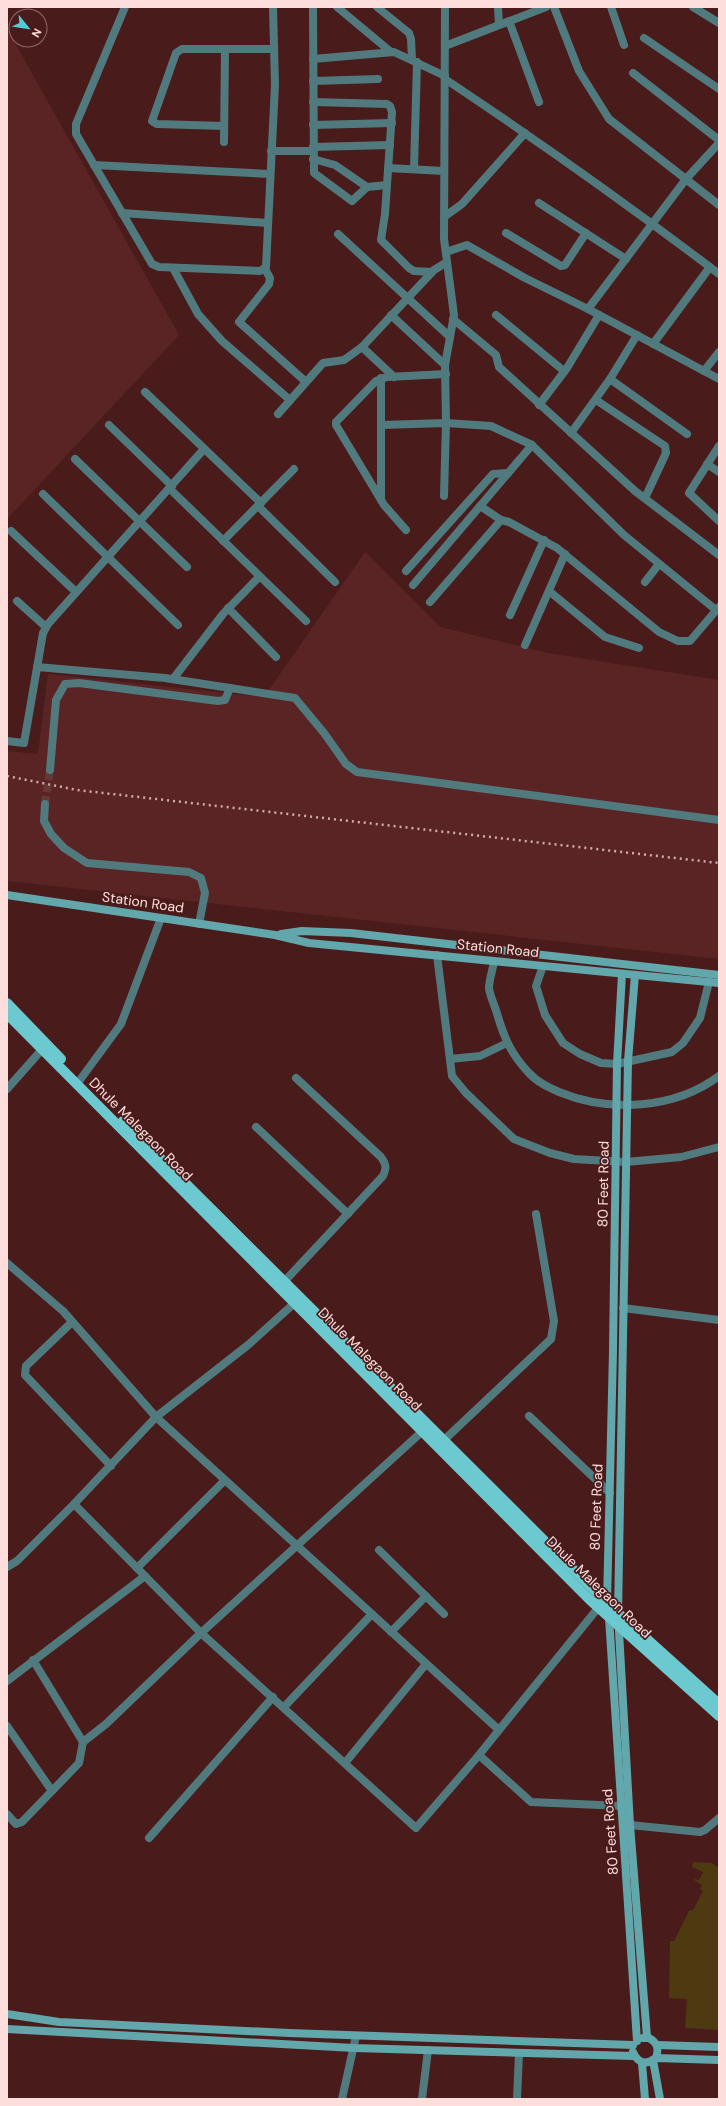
<svg xmlns="http://www.w3.org/2000/svg" width="726" height="2106" viewBox="0 0 726 2106" font-family="'DM Sans',sans-serif">
  <rect width="100%" height="100%" fill="#4a1b1b"/>
  <!-- built -->
  <g fill="#5a2425">
    <path d="M7,29l172,306 -172,184z"/>
    <path d="M365,552l75,75 108,26 171,27v279l-712,-78v-130l31,3 10,-80 216,23z"/>
  </g>
  <!-- green -->
  <path fill="#4d3a11" d="M693,1862l19,1 7,5v162l-34,-2 2,-29 -18,-1 1,-57h4l15,-30 4,-1 10,-19 -3,-2 2,-4 -8,-5 1,-1 4,1 4,-8 -11,-5z"/>
  <g fill="none" stroke-linecap="round" stroke-linejoin="round">
    <!-- minor-tunnel -->
    <path stroke="#653838" stroke-width="8" stroke-dasharray="8 4" stroke-linecap="butt" d="M45,804l5,-34"/>
    <!-- minor -->
    <g stroke="#507a7e" stroke-width="8">
      <path d="M125,7l-49,117v10l76,130 7,3 101,4 6,-4 9,-182 -2,-78"/>
      <path d="M313,7l1,166 38,28 15,-14 20,-2"/>
      <path d="M337,7l54,45"/>
      <path d="M377,7l32,26 2,6 1,21"/>
      <path d="M498,7l1,18"/>
      <path d="M554,7l25,64 30,48 110,86"/>
      <path d="M611,7l13,38"/>
      <path d="M693,7l26,16"/>
      <path d="M509,21l30,81"/>
      <path d="M644,38l75,51"/>
      <path d="M445,46l101,-39"/>
      <path d="M313,59l81,-7 51,24"/>
      <path d="M633,73l86,67"/>
      <path d="M445,79c93,62 185,127 274,195"/>
      <path d="M313,81l65,-2"/>
      <path d="M313,102l74,2 3,2 2,6 -7,102 -4,26 28,28 5,3 18,1"/>
      <path d="M313,125l79,-2"/>
      <path d="M224,126l-67,-2 -5,-3 24,-68 6,-4h92"/>
      <path d="M224,142l1,-93"/>
      <path d="M313,147l77,-2"/>
      <path d="M271,151h42"/>
      <path d="M313,159l22,6 32,22"/>
      <path d="M94,165l176,9"/>
      <path d="M388,168l56,3"/>
      <path d="M414,169l3,-107"/>
      <path d="M539,203l87,56"/>
      <path d="M122,213l146,10"/>
      <path d="M444,217l18,-13 63,-71"/>
      <path d="M506,233l55,33 4,-1 21,-32"/>
      <path d="M338,234l112,103"/>
      <path d="M446,252l21,-7 58,33 63,31 131,70"/>
      <path d="M173,268l25,46 24,27 68,59"/>
      <path d="M265,269l5,9 -1,6 -30,38 67,60"/>
      <path d="M588,309l98,-130 33,-36"/>
      <path d="M391,315l54,50"/>
      <path d="M496,315l68,56"/>
      <path d="M453,319l43,36 3,12 136,124 84,64"/>
      <path d="M653,344l57,-77"/>
      <path d="M362,347l32,30"/>
      <path d="M704,371l15,-19"/>
      <path d="M381,378v122"/>
      <path d="M610,379l77,55"/>
      <path d="M145,392l116,111"/>
      <path d="M596,400l69,46 1,7 -21,45"/>
      <path d="M539,405l28,-37 32,-53"/>
      <path d="M278,414l45,-51 21,-3 18,-13 72,-77 13,-8"/>
      <path d="M109,425l63,61"/>
      <path d="M381,425l65,-2 45,3 41,19 92,90 92,75"/>
      <path d="M571,433l39,-54 27,-44"/>
      <path d="M719,446l-30,47 30,28"/>
      <path d="M75,459l112,108"/>
      <path d="M707,464l12,8"/>
      <path d="M170,489l136,132"/>
      <path d="M43,494l135,131"/>
      <path d="M444,496l2,-73 -1,-58 9,-50 -10,-76 1,-232"/>
      <path d="M258,506l77,76"/>
      <path d="M480,506l21,14 8,2 48,26 102,84 19,9h12l29,-34"/>
      <path d="M406,530l-22,-25 -48,-80v-3l40,-41 11,-4 59,-3"/>
      <path d="M11,531l65,61"/>
      <path d="M223,541l71,-72"/>
      <path d="M406,571l87,-97 15,-1"/>
      <path d="M645,582l14,-18"/>
      <path d="M413,585l119,-140"/>
      <path d="M549,591l56,46 34,11"/>
      <path d="M17,601l29,26"/>
      <path d="M430,602l71,-82"/>
      <path d="M228,608l48,49"/>
      <path d="M510,615l34,-75"/>
      <path d="M525,645l40,-91"/>
      <path d="M37,667l128,11 130,20 29,35 22,31 11,8 362,48"/>
      <path d="M173,679l50,-65 36,-37"/>
      <path d="M7,741l17,2 19,-110 5,-9 156,-175"/>
      <path d="M50,770l6,-70 9,-16 14,-1 139,18 7,-1 5,-12"/>
      <path d="M45,804l-1,17 7,13 13,14 23,15 102,9 12,6 4,15 -6,31"/>
      <path d="M437,955l15,121 14,17 48,46 36,14 24,6 52,3 55,-5 38,-10"/>
      <path d="M494,961c-1,8 -5,19 -5,27 1,9 7,20 9,29 7,23 14,38 31,56 8,9 19,14 30,19 51,21 116,17 160,-16"/>
      <path d="M543,966l-7,20 9,29 18,28 17,11 21,9 16,1 55,-12 11,-9 17,-25 9,-36"/>
      <path d="M450,1059l30,-3 27,-13"/>
      <path d="M77,1084l44,-60 40,-106"/>
      <path d="M7,1089l38,-43"/>
      <path d="M256,1127l92,87"/>
      <path d="M7,1263l56,48 93,106 343,313 -20,25 52,47 91,4"/>
      <path d="M281,1285l102,-109c4,-8 3,-12 -2,-19l-85,-79"/>
      <path d="M299,1299l-51,46 -92,72 -82,87 127,129 215,195 63,-73"/>
      <path d="M623,1308l96,12"/>
      <path d="M72,1322l-46,44 -1,9 86,91"/>
      <path d="M529,1416l81,77"/>
      <path d="M443,1441l108,-102 3,-18 -18,-107"/>
      <path d="M379,1550l65,64"/>
      <path d="M7,1567l10,-6 57,-57"/>
      <path d="M137,1568l88,-88"/>
      <path d="M391,1632l35,-36"/>
      <path d="M33,1660l50,82"/>
      <path d="M7,1681l138,-105"/>
      <path d="M284,1707l88,-93"/>
      <path d="M7,1726l45,65"/>
      <path d="M499,1730l99,-122"/>
      <path d="M345,1763l81,-99"/>
      <path d="M7,1814l9,10 6,-2 57,-59 4,-21 23,-18 95,-91 225,-205"/>
      <path d="M630,1825l70,7 5,-2 14,-12"/>
      <path d="M149,1838l124,-141"/>
      <path d="M342,2099l14,-63"/>
      <path d="M422,2099l6,-49"/>
      <path d="M517,2099l2,-46"/>
    </g>
    <!-- secondary -->
    <g stroke="#61a7ac" stroke-width="8">
      <path d="M7,895l268,40 34,8 410,40"/>
      <path d="M281,934l21,-3 49,2 368,42"/>
      <path d="M622,974l-5,90 -4,287 -6,252 2,15 28,423"/>
      <path d="M635,975l-7,86 -10,553 12,211 17,212"/>
      <path d="M7,2014l52,8 230,11 344,12"/>
      <path d="M7,2029l347,19 280,8"/>
      <path d="M643,2038h6c9,5 10,11 7,20"/>
      <path d="M657,2045l62,2"/>
      <path d="M633,2052c5,12 14,13 23,6l63,2"/>
      <path d="M653,2060l7,39"/>
      <path d="M642,2063l3,36"/>
    </g>
    <!-- primary -->
    <g stroke="#6cc9d0" stroke-width="10">
      <path d="M7,1003l54,56"/>
      <path d="M7,1014l583,586 129,116"/>
      <path d="M123,1121l484,482 112,101"/>
    </g>
    <!-- rail -->
    <path stroke="#d1adac" stroke-width="2.5" stroke-dasharray="2 4" stroke-linecap="butt" d="M7,776l70,14 642,73"/>
  </g>
  <g text-anchor="middle" stroke-width="3.5" stroke-linejoin="round" paint-order="stroke">
    <!-- street labels -->
    <g font-size="14" fill="#fededc" stroke="#4a1b1b">
      <text transform="translate(143 902) rotate(8)" y="5">Station Road</text>
      <text transform="translate(498 948) rotate(6)" y="5">Station Road</text>
      <text transform="translate(141 1129) rotate(45)" y="5">Dhule Malegaon Road</text>
      <text transform="translate(603 1184) rotate(-89)" y="5">80 Feet Road</text>
      <text transform="translate(370 1359) rotate(45)" y="5">Dhule Malegaon Road</text>
      <text transform="translate(596 1507) rotate(-88)" y="5">80 Feet Road</text>
      <text transform="translate(599 1587) rotate(44)" y="5">Dhule Malegaon Road</text>
      <text transform="translate(610 1832) rotate(-94)" y="5">80 Feet Road</text>
    </g>
  </g>
  <!-- border -->
  <rect width="726" height="2106" fill="none" stroke="#fededc" stroke-width="16"/>
  <!-- north arrow -->
  <g transform="translate(28 28) rotate(120)"><circle r="19" fill="#4a1b1b" stroke="#926968"/>
  <path d="M0-3L7 15L0 10L-7 15Z" fill="#51ccd5"/>
  <text y="-6" font-size="11" font-weight="bold" text-anchor="middle" fill="#fededc">N</text>
  </g>
</svg>
